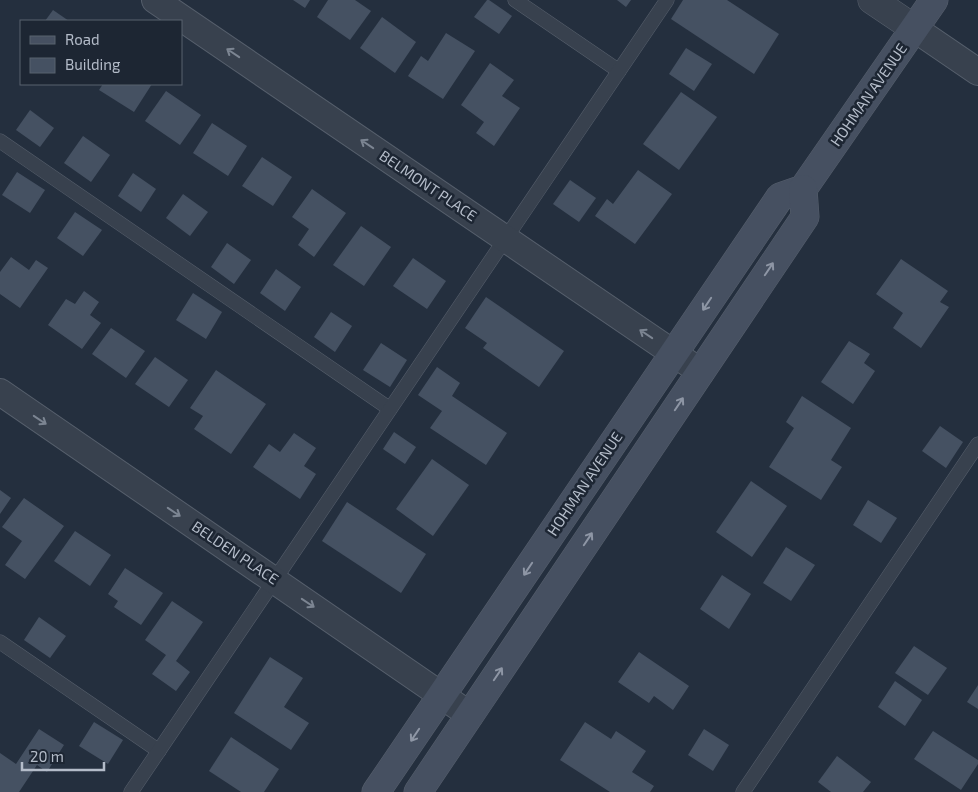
<svg xmlns="http://www.w3.org/2000/svg" width="978" height="792" viewBox="0 0 978 792" font-family="'Exo 2',sans-serif">
  <rect width="100%" height="100%" fill="#242f3e"/>
  <!-- building -->
  <g fill="#455162">
    <path d="M293,0h17l-5,8z"/>
    <path d="M328,0h27l16,11 -21,29 -33,-23z"/>
    <path d="M487,0h2l23,16 -13,18 -25,-17z"/>
    <path d="M617,0h14l-5,7z"/>
    <path d="M683,0h44l52,34 -25,40 -83,-55z"/>
    <path d="M53,10l16,11h-24z"/>
    <path d="M382,17l34,25 -21,31 -35,-25z"/>
    <path d="M446,33l29,18 -32,48 -35,-23 13,-20 7,5z"/>
    <path d="M686,48l26,16 -18,27 -25,-17z"/>
    <path d="M490,63l24,17 -12,16 18,12 -26,38 -18,-13 8,-11 -23,-17z"/>
    <path d="M103,84h49l-18,28 -35,-22z"/>
    <path d="M166,91l35,24 -21,30 -35,-24z"/>
    <path d="M681,92l36,25 -38,53 -36,-26z"/>
    <path d="M30,110l24,18 -14,19 -24,-17z"/>
    <path d="M212,123l35,23 -19,30 -35,-23z"/>
    <path d="M83,136l27,19 -19,27 -27,-19z"/>
    <path d="M262,157l30,20 -19,29 -31,-20z"/>
    <path d="M638,170l34,24 -37,50 -40,-28 12,-17 6,5z"/>
    <path d="M17,172l28,18 -15,23 -28,-18z"/>
    <path d="M133,173l23,16 -15,23 -23,-16z"/>
    <path d="M570,180l26,18 -17,24 -26,-18z"/>
    <path d="M312,189l34,24 -32,44 -16,-12 11,-16 -17,-12z"/>
    <path d="M183,194l25,18 -18,24 -24,-18z"/>
    <path d="M75,212l27,18 -19,26 -26,-18z"/>
    <path d="M361,226l30,21 -27,39 -31,-21z"/>
    <path d="M227,243l24,17 -17,24 -23,-17z"/>
    <path d="M11,257l18,13 7,-10 12,8 -28,40 -20,-14v-22z"/>
    <path d="M413,258l33,23 -19,28 -34,-23z"/>
    <path d="M901,259l47,32 -8,11 9,5 -28,41 -28,-20 10,-15 -27,-19z"/>
    <path d="M276,269l25,18 -16,24 -25,-18z"/>
    <path d="M84,291l15,11 -9,13 11,8 -19,26 -34,-24 18,-26 9,5z"/>
    <path d="M193,293l29,19 -16,27 -30,-19z"/>
    <path d="M486,297l78,54 -25,36 -56,-39 4,-5 -22,-15z"/>
    <path d="M331,312l21,14 -17,26 -21,-15z"/>
    <path d="M111,328l34,23 -19,27 -34,-24z"/>
    <path d="M849,341l21,13 -6,9 11,8 -22,33 -32,-22z"/>
    <path d="M381,343l26,17 -17,27 -27,-17z"/>
    <path d="M155,357l33,23 -19,27 -34,-23z"/>
    <path d="M437,367l23,16 -8,13 55,37 -21,32 -56,-37 12,-17 -24,-16z"/>
    <path d="M216,370l50,34 -35,50 -37,-25 9,-13 -13,-8z"/>
    <path d="M802,396l49,32 -20,32 11,7 -21,33 -52,-33 25,-39 -8,-6z"/>
    <path d="M940,426l23,16 -17,26 -24,-17z"/>
    <path d="M394,432l22,15 -11,17 -22,-15z"/>
    <path d="M294,433l22,15 -12,18 12,8 -16,25 -47,-32 16,-23 11,8z"/>
    <path d="M432,459l37,26 -36,51 -37,-27z"/>
    <path d="M751,481l36,25 -35,51 -36,-25z"/>
    <path d="M0,490l11,8 -11,16z"/>
    <path d="M24,498l40,28 -39,53 -20,-14 17,-24 -20,-14z"/>
    <path d="M868,500l29,18 -16,25 -28,-18z"/>
    <path d="M347,502l79,52 -25,39 -79,-52z"/>
    <path d="M75,531l36,24 -21,31 -36,-25z"/>
    <path d="M786,547l29,18 -24,36 -28,-18z"/>
    <path d="M125,568l38,25 -22,32 -27,-18 4,-6 -10,-7z"/>
    <path d="M722,575l29,19 -22,35 -29,-20z"/>
    <path d="M172,601l31,21 -27,39 14,11 -14,19 -24,-17 14,-19 -21,-15z"/>
    <path d="M39,617l27,19 -16,22 -26,-18z"/>
    <path d="M914,646l33,22 -19,27 -33,-22z"/>
    <path d="M639,652l50,34 -16,24 -19,-14 -5,7 -31,-21z"/>
    <path d="M270,657l33,21 -19,29 25,16 -18,27 -57,-37z"/>
    <path d="M895,681l27,19 -17,26 -27,-19z"/>
    <path d="M978,685v24l-11,-7z"/>
    <path d="M94,722l29,18 -15,24 -29,-18z"/>
    <path d="M585,722l26,17 5,-8 30,20 -14,21 22,14 -4,6h-40l-50,-32z"/>
    <path d="M39,729l25,16 -17,27 -10,-7 -18,27h-19v-39l16,11z"/>
    <path d="M704,729l25,16 -16,26 -25,-16z"/>
    <path d="M933,731l45,29v4l-17,26 -47,-31z"/>
    <path d="M231,737l48,32 -15,23h-23l-32,-21z"/>
    <path d="M837,756l34,26 -8,10h-32l-13,-10z"/>
  </g>
  <g fill="none" stroke-linecap="round" stroke-linejoin="round">
    <!-- service casing -->
    <g stroke="#565f6c" stroke-width="15">
      <g id="service">
        <path d="M515,0l104,71"/>
        <path d="M0,141l390,268"/>
        <path d="M0,642l159,109"/>
        <path d="M131,792l536,-792"/>
        <path d="M743,792l235,-348"/>
      </g>
    </g>
    <!-- minor casing -->
    <g stroke="#565f6c" stroke-width="28">
      <g id="minor">
        <path d="M155,0l546,372"/>
        <path d="M915,29l63,43"/>
        <path d="M0,392l470,323"/>
      </g>
    </g>
    <!-- tertiary casing -->
    <g stroke="#565f6c" stroke-width="29">
      <path id="tertiary" d="M872,0l43,29"/>
    </g>
    <!-- secondary casing -->
    <g stroke="#565f6c" stroke-width="29">
      <g id="secondary">
        <path d="M376,792l404,-595 23,-8 131,-189"/>
        <path d="M418,792l387,-575 -2,-28"/>
      </g>
    </g>
    <!-- service -->
    <use href="#service" stroke="#38414e" stroke-width="14"/>
    <!-- minor -->
    <use href="#minor" stroke="#38414e" stroke-width="26"/>
    <!-- tertiary -->
    <use href="#tertiary" stroke="#38414e" stroke-width="28"/>
    <!-- secondary -->
    <use href="#secondary" stroke="#465061" stroke-width="28"/>
  </g>
  <!-- one-way arrows -->
  <defs><path id="oneway-shaft" d="M-6 0H5M1.5-3L5.5 0L1.5 3" fill="none" stroke-width="1.6" stroke-linecap="round" stroke-linejoin="round" transform="scale(1.25)"/></defs>
  <g stroke="#7c8592">
    <use href="#oneway-shaft" transform="translate(233 53) rotate(-146)"/>
    <use href="#oneway-shaft" transform="translate(367 144) rotate(-146)"/>
    <use href="#oneway-shaft" transform="translate(646 334) rotate(-146)"/>
    <use href="#oneway-shaft" transform="translate(40 420) rotate(34)"/>
    <use href="#oneway-shaft" transform="translate(174 512) rotate(34)"/>
    <use href="#oneway-shaft" transform="translate(308 603) rotate(34)"/>
  </g>
  <g stroke="#8e96a5">
    <use href="#oneway-shaft" transform="translate(769 269) rotate(-56)"/>
    <use href="#oneway-shaft" transform="translate(707 304) rotate(124)"/>
    <use href="#oneway-shaft" transform="translate(679 404) rotate(-56)"/>
    <use href="#oneway-shaft" transform="translate(588 539) rotate(-56)"/>
    <use href="#oneway-shaft" transform="translate(528 569) rotate(124)"/>
    <use href="#oneway-shaft" transform="translate(498 674) rotate(-56)"/>
    <use href="#oneway-shaft" transform="translate(415 735) rotate(124)"/>
  </g>
  <g text-anchor="middle" stroke-width="5" stroke-linejoin="round" paint-order="stroke">
    <!-- street labels -->
    <g font-size="15" fill="#b4bcc9" stroke="#1d2633">
      <text transform="translate(869 95) rotate(-55)" y="5">HOHMAN AVENUE</text>
      <text transform="translate(428 186) rotate(34)" y="5">BELMONT PLACE</text>
      <text transform="translate(585 484) rotate(-56)" y="5">HOHMAN AVENUE</text>
      <text transform="translate(235 553) rotate(34)" y="5">BELDEN PLACE</text>
    </g>
  </g>
  <!-- legend -->
  <rect x="20" y="20" width="162" height="65" fill="#1d2633" stroke="#59626f"/>
  <rect x="30" y="36" width="25" height="8" fill="#465061" stroke="#59626f"/>
  <text x="65" y="45" font-size="15" fill="#b4bcc9">Road</text>
  <rect x="30" y="58" width="25" height="15" fill="#455162" stroke="#59626f"/>
  <text x="65" y="70" font-size="15" fill="#b4bcc9">Building</text>
  <!-- scale -->
  <path d="M22 762v8h82v-8" fill="none" stroke="#b4bcc9" stroke-width="2.5"/>
  <text x="30" y="762" font-size="15" fill="#b4bcc9" stroke="#1d2633" stroke-width="4" paint-order="stroke">20 m</text>
</svg>
